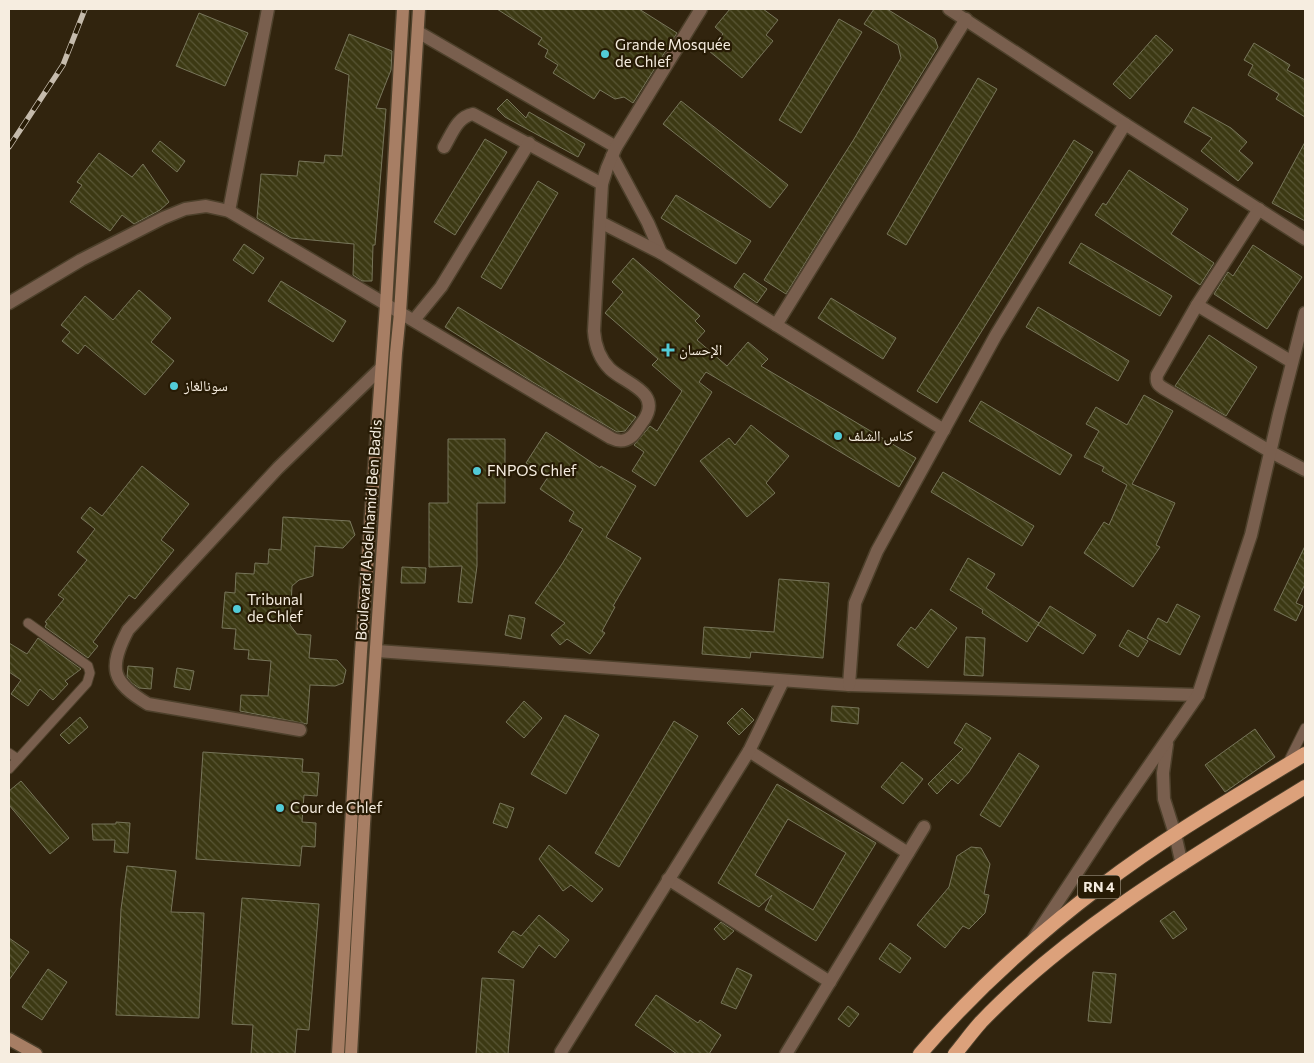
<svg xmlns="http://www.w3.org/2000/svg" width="1314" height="1063" viewBox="0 0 1314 1063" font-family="Commissioner,'Noto Naskh Arabic',sans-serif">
  <defs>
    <pattern id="building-back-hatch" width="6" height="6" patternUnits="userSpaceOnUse" patternTransform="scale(1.25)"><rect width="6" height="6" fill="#3c3913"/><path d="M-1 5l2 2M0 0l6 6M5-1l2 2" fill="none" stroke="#595635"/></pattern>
  </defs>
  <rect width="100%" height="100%" fill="#31240e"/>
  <!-- building -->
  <g fill="url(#building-back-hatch)" stroke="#77755a" fill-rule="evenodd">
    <path d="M497,9h142l38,24 -44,70 -9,-6 -9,2 -15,-9 -6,9 -41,-26 5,-8 -13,-8 3,-7 -10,-6 4,-6z"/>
    <path d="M730,9h33l15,11 -12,15 7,6 -31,37 -33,-27 14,-17 -8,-7z"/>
    <path d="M874,9h13l48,30 3,8 -152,247 -22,-14 90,-141 47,-81 -3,-13 -34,-21z"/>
    <path d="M199,13l49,20 -23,53 -49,-20z"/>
    <path d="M839,19l23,13 -61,101 -22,-13z"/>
    <path d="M349,34l43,17 -1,19 -15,38 10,1 -11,136h-2l-1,36h-10l-9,-6 1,-31 -63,-6 -34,-20 4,-44 36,2 2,-15 25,2 1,-8 17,1 7,-81 -14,-6z"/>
    <path d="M1156,35l17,15 -43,49 -17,-15z"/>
    <path d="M1254,43l36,22 -3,5 18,10v37l-29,-18 3,-5 -31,-19 5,-10 -9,-5z"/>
    <path d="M978,78l19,11 -91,156 -19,-11z"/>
    <path d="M507,99l19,19 3,-6 56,32 -7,13 -73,-40 -8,-8z"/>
    <path d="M681,101l107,84 -18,23 -107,-84z"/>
    <path d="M1193,107l38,21 16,14 -8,9 14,12 -15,18 -37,-30 11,-13 -28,-16z"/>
    <path d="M485,139l22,13 -52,83 -21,-13z"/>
    <path d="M1074,140l19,12 -156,251 -20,-12z"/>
    <path d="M160,141l25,20 -8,11 -25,-21z"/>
    <path d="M1305,142v79l-33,-18z"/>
    <path d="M99,153l33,24 11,-13 26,38 -9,8 -26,14 -12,-9 -12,16 -40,-29 12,-17 -5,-3z"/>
    <path d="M1129,170l59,39 -17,25 43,29 -14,22 -105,-70 8,-12 3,2z"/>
    <path d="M538,181l20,12 -57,96 -20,-12z"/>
    <path d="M676,195l75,46 -15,23 -75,-46z"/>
    <path d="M1081,243l91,53 -12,20 -91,-53z"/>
    <path d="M244,244l20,14 -11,16 -20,-14z"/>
    <path d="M1253,245l49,32 -35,52 -53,-35 14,-22 5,4z"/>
    <path d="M633,258l67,58 -5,5 10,10 -8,9 30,26 21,-24 20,17 -7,7 155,92 -17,29 -193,-115 -7,10 13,10 -57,94 -23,-15 12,-19 -10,-7 16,-19 7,5 25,-40 -30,-26 6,-6 -53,-46 18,-21 -11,-10z"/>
    <path d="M744,273l23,16 -10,14 -23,-16z"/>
    <path d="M281,281l65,40 -13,21 -65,-41z"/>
    <path d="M139,290l32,28 -20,24 23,19 -29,34 -60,-50 -7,9 -16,-13 8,-9 -9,-7 24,-29 28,24z"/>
    <path d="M831,298l65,40 -13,21 -65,-41z"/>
    <path d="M458,307l178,110 -11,14 -8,1 -86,-51 -86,-54z"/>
    <path d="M1038,307l91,54 -11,20 -92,-54z"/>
    <path d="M1209,335l48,32 -31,49 -51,-30z"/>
    <path d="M1144,395l29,16 -41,73 43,19 -19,42 4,2 -27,40 -49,-34 20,-31 5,3 18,-40 -25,-14 2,-4 -20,-10 15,-26 -13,-7 10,-17 31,18z"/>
    <path d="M981,401l91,54 -12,20 -91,-54z"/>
    <path d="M751,425l38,31 -23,27 9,10 -28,24 -47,-56 29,-23 6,7z"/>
    <path d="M546,432l54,36 1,-2 35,20 -30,51 35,21 -28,48 2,1 -13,24 3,2 -15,21 -23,-15 -7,6 -9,-10 14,-12 -30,-20 27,-39 21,-35 -14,-8 5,-9 -34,-23 8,-12 -22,-14z"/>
    <path d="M448,439h57v64h-28v63l-5,37 -14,-1 4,-36 -33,1v-64h19z"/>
    <path d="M142,466l47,38 -28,36 13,10 -39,49 -6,-4 -36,47 5,4 -10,12 -43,-31 2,-4 -2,-1 19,-23 -6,-4 29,-35 -10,-8 18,-23 -14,-11 9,-11 12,9z"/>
    <path d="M943,472l91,54 -12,20 -91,-54z"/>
    <path d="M283,517l67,4 5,14 -12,13 -28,-2 -2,30 -14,4 -7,6 -2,39 7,9 14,1 -2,23 28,2 9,10 -3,13 -8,3 -25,-1 -3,39 -67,-13 1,-16 27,1 3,-35 -23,-2 1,-9 -15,-1 2,-20 -14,-1 3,-36 10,1 1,-20 18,1 1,-11 13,1 1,-15 12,1z"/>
    <path d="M1305,546v38l-9,19 7,3 -7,15 -22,-11z"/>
    <path d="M968,558l27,16 -9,14 53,35 -12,19 -45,-29 1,-3 -33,-20z"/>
    <path d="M402,567l24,1 -1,15h-24z"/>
    <path d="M779,579l50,4 -6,75 -72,-6 -1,6 -48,-4 2,-27 70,5z"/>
    <path d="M1177,604l23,12 -20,39 -33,-17 11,-20 9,5z"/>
    <path d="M1050,606l46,29 -13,19 -45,-29z"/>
    <path d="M931,609l26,19 -29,40 -31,-23 14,-18 4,3z"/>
    <path d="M509,615l16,3 -4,21 -16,-4z"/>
    <path d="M1128,630l20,11 -10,16 -19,-11z"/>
    <path d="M966,637l19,1 -2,38 -19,-1z"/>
    <path d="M38,638l43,31 -16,12 3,3 -15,16 -13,-11 -12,17 -17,-12 10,-14 -12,-8v-29l18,11z"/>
    <path d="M128,666l25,2 -2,21 -12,-1 -7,-5 -5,-6z"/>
    <path d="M177,668l17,3 -4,19 -16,-3z"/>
    <path d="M524,701l18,17 -18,20 -18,-16z"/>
    <path d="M832,706l27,2 -1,16 -27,-3z"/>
    <path d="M742,708l12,12 -15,15 -12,-12z"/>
    <path d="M565,715l34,20 -33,59 -35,-20z"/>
    <path d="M80,717l8,10 -19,17 -9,-9z"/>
    <path d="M674,721l24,15 -79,131 -24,-14z"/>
    <path d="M966,723l25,15 -22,34 -11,12 -6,-5 -15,15 -9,-10 35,-35 -9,-6z"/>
    <path d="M1255,729l20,28 -50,35 -20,-27z"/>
    <path d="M203,752l100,7 -1,13 17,1 -2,23 -13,-1 -2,27 14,1 -1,24 -13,-1 -2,20 -104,-7z"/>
    <path d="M1019,753l20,13 -39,61 -20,-12z"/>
    <path d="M902,762l21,17 -20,25 -22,-17z"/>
    <path d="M21,781l48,57 -19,16 -41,-49v-14z"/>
    <path d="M777,784l99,59 -60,98 -51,-31 7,-15 -13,12 -41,-24zM788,819l58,34 -33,57 -58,-35z"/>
    <path d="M500,803l14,5 -7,20 -14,-5z"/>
    <path d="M116,822l14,1 -2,30 -14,-1 1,-12h-22l-1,-16h24z"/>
    <path d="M549,845l54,44 -11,13 -21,-17 -8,6 -24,-32z"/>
    <path d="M971,847l10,1 9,16 -6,30 5,1 -4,18 -16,16 -6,-3 -18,22 -28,-23 32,-38 8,-31z"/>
    <path d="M127,866l49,5 -5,41 33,1 -5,105 -83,-3 5,-106z"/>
    <path d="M242,898l77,6 -10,126 -12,-1 -2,25h-44l2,-29 -21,-1z"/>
    <path d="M1174,911l13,18 -14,10 -13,-18z"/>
    <path d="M539,915l30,25 -14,18 -16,-13 -16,23 -25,-16 15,-21 8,5z"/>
    <path d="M721,922l13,9 -10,9 -10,-11z"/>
    <path d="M9,938l20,14 -20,28z"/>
    <path d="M890,943l21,15 -11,15 -21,-14z"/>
    <path d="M737,968l15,7 -16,34 -15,-6z"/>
    <path d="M48,969l19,13 -25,38 -20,-13z"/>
    <path d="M1093,972l23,2 -5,49 -23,-2z"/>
    <path d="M482,978l32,2 -6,74h-32z"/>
    <path d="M656,995l42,28 2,-3 21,15 -12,19h-32l-42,-29z"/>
    <path d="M848,1006l11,8 -10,13 -11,-8z"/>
  </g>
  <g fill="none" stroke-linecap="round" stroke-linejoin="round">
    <!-- service casing -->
    <g stroke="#4d402b" stroke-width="11">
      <g id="service">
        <path d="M9,753l9,6"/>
        <path d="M1287,764l18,-36"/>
        <path d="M9,769l78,-86 3,-10 -2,-7 -60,-43"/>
      </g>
    </g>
    <!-- minor casing -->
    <g stroke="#4d402b" stroke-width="15">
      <g id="minor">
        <path d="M949,9l176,115 180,115"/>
        <path d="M418,32l198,115"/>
        <path d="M444,147c8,-13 13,-30 29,-33l129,70"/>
        <path d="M612,156l36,67 13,30"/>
        <path d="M1259,209l-62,96 -40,70c-1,7 0,9 6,13l108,64 34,18"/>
        <path d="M229,211l39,-202"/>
        <path d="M600,222l61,31 283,177"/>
        <path d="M9,303l72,-43 82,-42 22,-9 21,-3 23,5 382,227c8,4 14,4 21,-2 5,-5 8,-11 12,-16 18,-28 -18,-36 -34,-51 -11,-11 -15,-23 -16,-38l8,-147 5,-16 9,-21 85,-138"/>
        <path d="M1197,305l95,57"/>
        <path d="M414,320l27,-33 88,-144"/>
        <path d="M776,325l190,-306"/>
        <path d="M377,651l472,34 349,10"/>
        <path d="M849,685l6,-82 22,-52 119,-216 129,-211"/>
        <path d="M300,730l-152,-26c-37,-22 -40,-36 -20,-74l150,-162 103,-100"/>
        <path d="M1167,744l-4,29 1,26 11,35 7,31"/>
        <path d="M749,751l159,102"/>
        <path d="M668,879l162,103"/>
        <path d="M1034,938l81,-123 83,-120 53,-160 28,-121 26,-101"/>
        <path d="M561,1052l188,-301 34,-70"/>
        <path d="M786,1054l138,-227"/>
      </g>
    </g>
    <!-- secondary casing -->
    <g stroke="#4d402b" stroke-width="15">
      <g id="secondary">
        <path d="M9,1039l27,15"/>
        <path d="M338,1054l23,-402 25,-347 17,-296"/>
        <path d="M351,1054l13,-230 32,-471 4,-40 19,-304"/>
      </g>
    </g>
    <!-- trunk casing -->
    <g stroke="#4d402b" stroke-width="16">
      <g id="trunk">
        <path d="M920,1054c54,-63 115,-118 181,-168 64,-49 135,-90 204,-132"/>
        <path d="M955,1054c9,-11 17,-22 26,-32 90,-94 214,-167 324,-235"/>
      </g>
    </g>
    <!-- service -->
    <use href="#service" stroke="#795f4e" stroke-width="9"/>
    <!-- minor -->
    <use href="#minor" stroke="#795f4e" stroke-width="12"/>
    <!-- secondary -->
    <use href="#secondary" stroke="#a77e64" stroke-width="12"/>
    <!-- trunk -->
    <use href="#trunk" stroke="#dca17b" stroke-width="14"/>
    <!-- rail casing -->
    <g stroke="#c5bbac" stroke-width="5.5">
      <path id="rail" d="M9,147l54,-82 22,-56"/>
    </g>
    <!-- rail -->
    <use href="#rail" stroke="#271b05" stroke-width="4" stroke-dasharray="11" stroke-linecap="butt"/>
  </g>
  <!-- markers -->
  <g fill="#52cbd7" stroke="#271b05" stroke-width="2">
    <circle cx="605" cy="54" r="5"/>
    <path d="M665.5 342.5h5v5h5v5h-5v5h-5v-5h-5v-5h5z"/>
    <circle cx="174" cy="386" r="5"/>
    <circle cx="838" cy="436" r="5"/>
    <circle cx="477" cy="471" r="5"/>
    <circle cx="237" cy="609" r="5"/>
    <circle cx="280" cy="808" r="5"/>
  </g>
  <g text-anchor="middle" stroke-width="4.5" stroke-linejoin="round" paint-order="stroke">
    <!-- shield labels -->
    <rect fill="#271b05" stroke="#b8ae9e" stroke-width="1" x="1078" y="875.5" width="42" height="23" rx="4"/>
    <g font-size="14" font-weight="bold" fill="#f6ede0">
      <text x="1099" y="892">RN 4</text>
    </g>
    <!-- poi labels -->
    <g font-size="15" fill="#f6ede0" stroke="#271b05" text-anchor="start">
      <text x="615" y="50">Grande Mosquée<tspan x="615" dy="17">de Chlef</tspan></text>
      <text x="679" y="355">الإحسان</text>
      <text x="184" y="391">سونالغاز</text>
      <text x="848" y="441">كناس الشلف</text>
      <text x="487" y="476">FNPOS Chlef</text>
      <text x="247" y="605">Tribunal<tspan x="247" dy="17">de Chlef</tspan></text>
      <text x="290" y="813">Cour de Chlef</text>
    </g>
    <!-- street labels -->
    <g font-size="15" fill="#f6ede0" stroke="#271b05">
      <text transform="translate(369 530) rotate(-86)" y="5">Boulevard Abdelhamid Ben Badis</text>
    </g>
  </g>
  <!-- border -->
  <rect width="1314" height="1063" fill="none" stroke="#f6ede0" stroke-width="20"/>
</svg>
